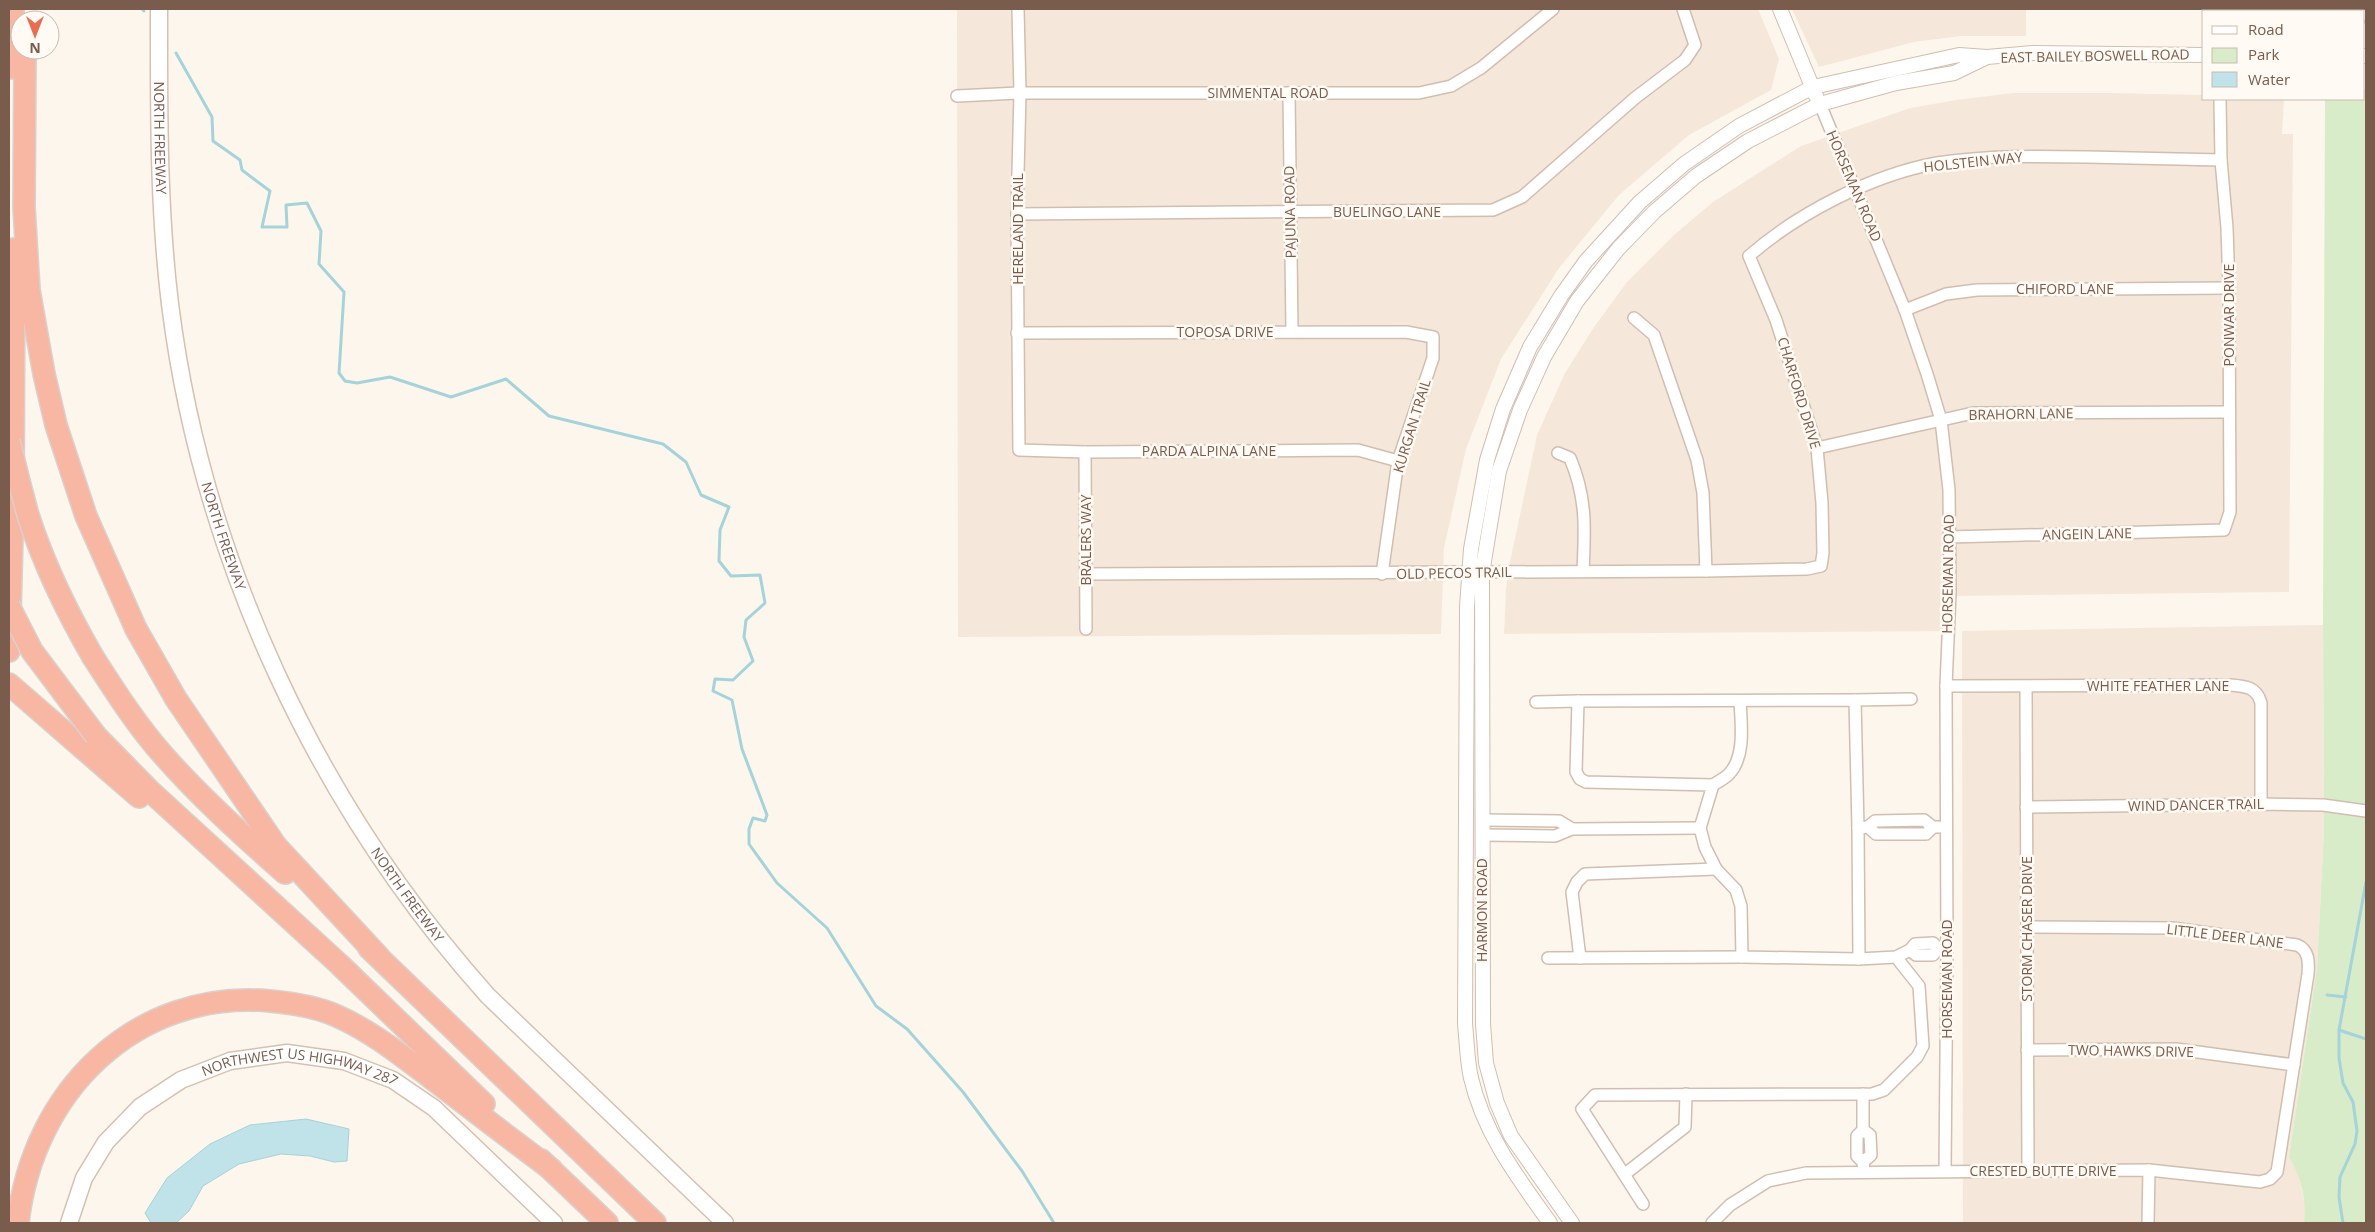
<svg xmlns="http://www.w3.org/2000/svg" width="2375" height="1232" viewBox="0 0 2375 1232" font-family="'Open Sans',sans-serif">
  <rect width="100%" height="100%" fill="#fdf6ec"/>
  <!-- residential -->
  <g fill="#f5e8da">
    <path d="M957,9h801l21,50 -8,31 -82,45 -70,60 -60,73 -58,91 -35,90 -22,99 -3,86 -483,3z"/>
    <path d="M1792,9h234v27h-65l-47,6 -95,25z"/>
    <path d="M2013,93h99l92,2v4h80l-2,35h11l-4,458 -336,4v35l-449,3 2,-45 4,-27 27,-127 28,-62 29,-46 33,-45 47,-47 39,-33 88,-56 109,-38 46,-8z"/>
    <path d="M2323,625l1,205 -7,138 -28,189 9,14 8,40 -2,12h-341l-1,-592z"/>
  </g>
  <!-- green -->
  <path fill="#d8ecc9" d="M2364,89h2v1134h-62c3,-22 -3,-47 -15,-66l28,-189 7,-138 -1,-205 2,-526h39z"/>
  <!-- water -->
  <path fill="#bfe3e8" stroke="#a5d3da" d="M306,1119l43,10 -2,32 -13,1 -24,-6 -29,-2 -42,10 -36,22 -14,25 -13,12h-25l-6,-10 22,-35 43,-34 40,-19z"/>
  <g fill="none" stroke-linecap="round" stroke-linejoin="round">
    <!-- stream -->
    <g stroke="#a5d3da" stroke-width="3">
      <path d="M142,9l2,2"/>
      <path d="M2350,9l1,2"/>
      <path d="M2364,21l2,2"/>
      <path d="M176,53l36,64 1,24 27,19 2,10 28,21 -8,36h25l-1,-22 21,-2 14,28 -2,33 25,28 -5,81 6,8 12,2 33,-6 61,20 55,-18 43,37 114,28 23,18 15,33 28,12 -9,23 -1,31 12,15 29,-1 5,28 -19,17 -2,17 9,24 -20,19 -18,-1 -2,12 19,9 10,49 25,66 -2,6 -12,-3 -4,11v15l28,39 50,45 49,78 31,23 56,63 59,79 32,52"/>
      <path d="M2327,995l19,2"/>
      <path d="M2339,1030l27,9"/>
      <path d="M2343,1223l-4,-26 1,-20 15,-33 2,-13 -4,-29 -10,-19 -4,-25v-28l27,-148"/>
    </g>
    <!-- minor casing -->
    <g stroke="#d1beb0" stroke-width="14">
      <g id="minor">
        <path d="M1018,9l2,84 -3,121 2,236 66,2 273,-2 40,11"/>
        <path d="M1289,93l3,238"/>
        <path d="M957,96l63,-3h399l32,-7 30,-18 72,-59"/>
        <path d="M1820,104l85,206 22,64 14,46 8,70 1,102 -4,94 1,262 -2,223"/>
        <path d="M1017,214l476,-4 29,-13 113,-99 50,-38 10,-15 -12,-36"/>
        <path d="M1905,310l41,-16 31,-4 252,-2"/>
        <path d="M1634,318l20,17 43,125 6,33 3,78"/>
        <path d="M1017,333l389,-1 27,5v21l-35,103 -16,113"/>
        <path d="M1817,448l156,-35 256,-1"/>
        <path d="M1085,452l1,177"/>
        <path d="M1558,453l12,5c17,40 15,71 13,113"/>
        <path d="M1949,537l275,-7 6,-18 -1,-224 -2,-60 -6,-68 -1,-60"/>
        <path d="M1086,574l620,-3 101,-2 14,-3 2,-13 -1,-50 -5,-55 -41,-128 -27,-64c49,-43 123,-81 188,-93 50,-8 101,-7 151,-6 44,1 89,2 133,3"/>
        <path d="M1946,686l284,-1c15,1 27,2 31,18v101"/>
        <path d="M2026,687l2,484"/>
        <path d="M1855,700l56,-1"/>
        <path d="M1536,702l42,-1"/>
        <path d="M1713,785c5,-3 12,-7 16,-11 17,-18 12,-51 11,-73"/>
        <path d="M2026,807l235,-3 62,1 43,6"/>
        <path d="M1482,820l77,1 13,8"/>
        <path d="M1868,827l7,-6 49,-1 9,7h6"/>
        <path d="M1933,827l-7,7h-50l-8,-7 -10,1 -3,-128 -277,1 -2,71 4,7 6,3 127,3 -13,43 5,19 11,22 20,21 5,16 1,51 117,2 37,-2 14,-7 5,-6 18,-1 5,5h9"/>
        <path d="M1858,828l1,131"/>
        <path d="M1482,835l73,1 17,-7 128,-1"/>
        <path d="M1910,950l6,5h17l5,-7"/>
        <path d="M1548,958l194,-1"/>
        <path d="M1580,958l-8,-66 5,-10 8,-8 131,-5"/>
        <path d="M2027,1050l149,-1 118,16"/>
        <path d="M1863,1094v36l-6,6v20l6,6 1,10"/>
        <path d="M1863,1130l7,5 1,20 -8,7"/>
        <path d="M1625,1174l60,-47 1,-33"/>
        <path d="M1643,1204l-61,-95 13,-14 277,-1 12,-4 33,-33 6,-11 -4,-60 -23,-29"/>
        <path d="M1712,1223l18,-18 38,-24 38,-8 343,-3 111,12 10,-3 7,-7 31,-198c1,-12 1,-24 -11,-29l-125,-17 -145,-1"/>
        <path d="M2148,1223l1,-53"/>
      </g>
    </g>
    <!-- tertiary casing -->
    <g stroke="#d1beb0" stroke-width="16">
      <g id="tertiary">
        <path d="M1780,9l36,87"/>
        <path d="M2364,56h2"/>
        <path d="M1550,1223c-32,-45 -66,-89 -79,-145 -4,-17 -4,-36 -6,-54l2,-417 4,-58 16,-89 16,-51 27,-62 31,-51 25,-35 54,-59 44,-38 55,-38 74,-39 146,-32 28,2 46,-4 171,2"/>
        <path d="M1572,1223l-61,-87 -14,-33 -11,-40 -3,-39 -1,-451 17,-102 21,-61 24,-53 33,-56 41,-52 36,-37 42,-36 52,-35 72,-37 76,-21 58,-10 31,-15"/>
      </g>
    </g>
    <!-- secondary casing -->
    <g stroke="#d6c0b0" stroke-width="19">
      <g id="secondary">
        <path id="s1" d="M159,9c0,98 -1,197 11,295 32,255 147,501 318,692l237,227"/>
        <path id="s2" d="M69,1223l15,-45 22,-36 34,-35 41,-27 49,-19 57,-8 57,8 49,19 41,28 120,115"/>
      </g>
    </g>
    <!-- motorway casing -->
    <g stroke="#dad1cd" stroke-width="24">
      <g id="motorway">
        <path d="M13,9v59"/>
        <path d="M24,50l1,5 -1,152 5,83 15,84 12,51 30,91 50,113 40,70 100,147 103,111"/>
        <path d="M9,651l4,-152 1,-250"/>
        <path d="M93,657c22,34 44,69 71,99 37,42 79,80 121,117"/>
        <path d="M9,684l130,113"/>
        <path d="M96,736l53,54 190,174 145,140"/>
        <path d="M369,948l286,275"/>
        <path d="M541,1160l66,63"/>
        <path d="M18,1223c14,-130 116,-234 252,-222 22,2 47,6 67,15 36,16 66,41 97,64 39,30 78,60 117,89"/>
      </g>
    </g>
    <!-- minor -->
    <use href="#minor" stroke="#fff" stroke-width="11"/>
    <!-- tertiary -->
    <use href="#tertiary" stroke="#fff" stroke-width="14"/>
    <!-- secondary -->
    <use href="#secondary" stroke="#fff" stroke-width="16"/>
    <!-- motorway -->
    <use href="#motorway" stroke="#f7b7a3" stroke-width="21"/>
    <!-- motorway-bridge casing -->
    <g stroke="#dad1cd" stroke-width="24" stroke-linecap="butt">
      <g id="motorway-bridge">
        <path d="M9,441c6,24 12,49 19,74 16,50 39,97 65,142"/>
        <path d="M9,606l23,45 64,85"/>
      </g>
    </g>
    <!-- motorway-bridge -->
    <use href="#motorway-bridge" stroke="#f7b7a3" stroke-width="21"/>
  </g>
  <g text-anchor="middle" stroke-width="5" stroke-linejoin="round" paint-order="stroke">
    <!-- street labels -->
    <g font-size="14" fill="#7a5c4d" stroke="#fffaf3">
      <text transform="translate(2095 56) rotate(-1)" y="5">EAST BAILEY BOSWELL ROAD</text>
      <text x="1268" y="98">SIMMENTAL ROAD</text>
      <text dy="5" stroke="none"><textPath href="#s1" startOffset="129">NORTH FREEWAY</textPath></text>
      <text transform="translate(1973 162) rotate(-6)" y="5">HOLSTEIN WAY</text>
      <text transform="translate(1854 186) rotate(67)" y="5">HORSEMAN ROAD</text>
      <text transform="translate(1290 212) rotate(-91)" y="5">PAJUNA ROAD</text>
      <text x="1387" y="217">BUELINGO LANE</text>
      <text transform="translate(1018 229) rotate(-90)" y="5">HERELAND TRAIL</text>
      <text x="2065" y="294">CHIFORD LANE</text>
      <text transform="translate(2229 315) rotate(-90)" y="5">PONWAR DRIVE</text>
      <text x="1225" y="337">TOPOSA DRIVE</text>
      <text transform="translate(1799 393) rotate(73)" y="5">CHARFORD DRIVE</text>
      <text transform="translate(2021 414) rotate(-1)" y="5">BRAHORN LANE</text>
      <text transform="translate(1412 426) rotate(-73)" y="5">KURGAN TRAIL</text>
      <text x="1209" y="456">PARDA ALPINA LANE</text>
      <text transform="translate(2087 534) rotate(-1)" y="5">ANGEIN LANE</text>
      <text dy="5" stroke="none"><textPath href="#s1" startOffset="534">NORTH FREEWAY</textPath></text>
      <text transform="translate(1086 540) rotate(-90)" y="5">BRALERS WAY</text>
      <text transform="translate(1454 573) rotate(-1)" y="5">OLD PECOS TRAIL</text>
      <text transform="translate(1948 574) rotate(-89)" y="5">HORSEMAN ROAD</text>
      <text x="2158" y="691">WHITE FEATHER LANE</text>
      <text transform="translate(2196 805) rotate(-1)" y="5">WIND DANCER TRAIL</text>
      <text dy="5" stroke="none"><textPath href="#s1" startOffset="939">NORTH FREEWAY</textPath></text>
      <text transform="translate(1482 910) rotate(-90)" y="5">HARMON ROAD</text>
      <text transform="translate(2027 929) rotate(-90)" y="5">STORM CHASER DRIVE</text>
      <text transform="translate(2225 936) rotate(7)" y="5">LITTLE DEER LANE</text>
      <text transform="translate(1947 979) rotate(-90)" y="5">HORSEMAN ROAD</text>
      <text transform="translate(2131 1051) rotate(1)" y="5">TWO HAWKS DRIVE</text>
      <text dy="5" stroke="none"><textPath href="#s2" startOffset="311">NORTHWEST US HIGHWAY 287</textPath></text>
      <text x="2043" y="1176">CRESTED BUTTE DRIVE</text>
    </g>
  </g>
  <!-- border -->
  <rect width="2375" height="1232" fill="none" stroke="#7a5c4d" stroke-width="20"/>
  <!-- legend -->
  <rect x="2202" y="10" width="162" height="90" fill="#fffaf3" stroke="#cabbb1"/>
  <rect x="2212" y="26" width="25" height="8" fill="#ffffff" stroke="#cabbb1"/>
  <text x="2248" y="35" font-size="15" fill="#7a5c4d">Road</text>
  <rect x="2212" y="48" width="25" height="15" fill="#d8ecc9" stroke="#cabbb1"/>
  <text x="2248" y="60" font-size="15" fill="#7a5c4d">Park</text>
  <rect x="2212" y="72" width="25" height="15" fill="#bfe3e8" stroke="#cabbb1"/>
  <text x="2248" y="85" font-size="15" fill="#7a5c4d">Water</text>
  <!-- north arrow -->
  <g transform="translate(35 35) rotate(180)"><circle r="24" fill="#fffaf3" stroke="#cabbb1"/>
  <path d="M0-4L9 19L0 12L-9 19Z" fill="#e76f51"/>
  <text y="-8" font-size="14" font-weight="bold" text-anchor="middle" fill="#7a5c4d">N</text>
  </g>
</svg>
